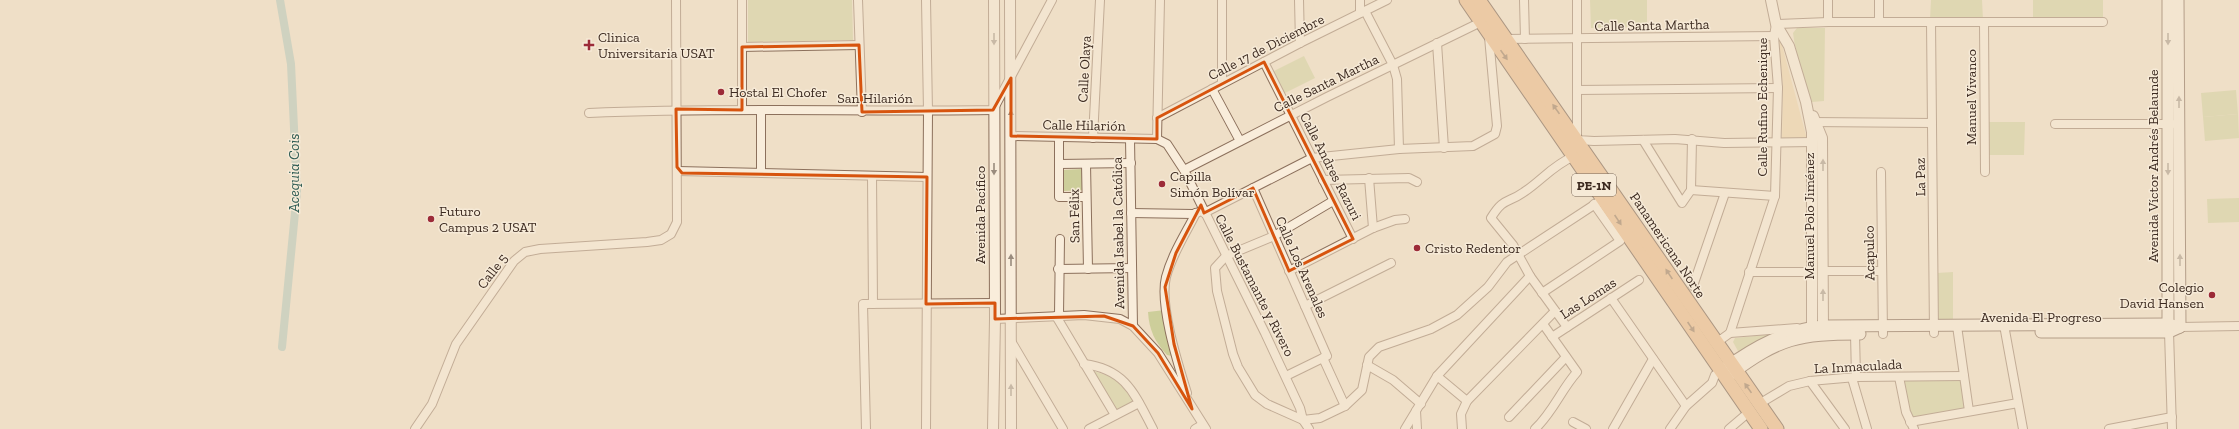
<svg xmlns="http://www.w3.org/2000/svg" width="2239" height="429" viewBox="0 0 2239 429" font-family="'Zilla Slab',serif">
  <rect width="100%" height="100%" fill="#efdfc7"/>
  <!-- green -->
  <g fill="#cdce9a">
    <path d="M748,0h104l1,40 -105,2z"/>
    <path d="M1590,0h57v27l-56,1z"/>
    <path d="M1931,0h51l1,20h-53z"/>
    <rect x="2033" y="0" width="70" height="22"/>
    <path d="M1797,28h28l-1,73 -12,1c-8,-23 -16,-45 -19,-69z"/>
    <path d="M1304,56l11,22 -32,16 -11,-22z"/>
    <path d="M2236,90l2,24 -35,3 -2,-24z"/>
    <path d="M2238,114l1,24 -34,3 -2,-24z"/>
    <path d="M1984,122h41l-1,33h-39z"/>
    <path d="M1082,169l2,21 -20,1v-21z"/>
    <path d="M2239,198v24l-31,1 -1,-24z"/>
    <path d="M1953,272v53l-17,1 1,-53z"/>
    <path d="M1165,310l7,46 -5,-1c-12,-13 -18,-25 -19,-43z"/>
    <path d="M1775,334l-34,18 -3,-1 -5,-9 2,-4z"/>
    <path d="M1091,370l26,9 18,24 -19,10z"/>
    <path d="M1902,379h60l5,30 -24,3 -31,8 -7,-20z"/>
  </g>
  <!-- sand -->
  <path fill="#ebd1a4" d="M1778,34h1l28,105 -25,1 1,-53z"/>
  <g fill="none" stroke-linecap="round" stroke-linejoin="round">
    <!-- canal -->
    <path stroke="#a8c3b8" stroke-width="8" d="M280,0l11,64 6,128 -15,155"/>
    <!-- minor casing -->
    <g stroke="#8c705c" stroke-width="10">
      <g id="minor">
        <path d="M742,0v110"/>
        <path d="M858,0l4,112"/>
        <path d="M1299,0l1,43"/>
        <path d="M1524,0l1,39"/>
        <path d="M1577,0v140l17,1 81,-2 49,4 89,-1"/>
        <path d="M1879,0v21"/>
        <path d="M1365,11l28,54 4,14 2,70"/>
        <path d="M1360,13v-13"/>
        <path d="M1828,22v-22"/>
        <path d="M1931,22l3,311"/>
        <path d="M1984,22l1,150"/>
        <path d="M1506,39l268,-3"/>
        <path d="M1437,43l7,105"/>
        <path d="M742,47l117,-2"/>
        <path d="M1264,62l89,177"/>
        <path d="M1222,83v-83"/>
        <path d="M1212,89l28,52"/>
        <path d="M1577,90l201,-2"/>
        <path d="M761,110v63"/>
        <path d="M589,113c135,-6 270,-1 404,-3l59,-110"/>
        <path d="M1157,118l143,-75 87,-43"/>
        <path d="M1811,122l121,1"/>
        <path d="M2055,124h117"/>
        <path d="M1011,136l146,3 10,5 17,26 81,163 35,75 3,12 6,9"/>
        <path d="M1059,138v59h27"/>
        <path d="M1093,138l7,-138"/>
        <path d="M1130,139l3,187"/>
        <path d="M1157,139l3,-139"/>
        <path d="M1643,140l39,63 9,-13 1,-51"/>
        <path d="M1059,164l72,-1"/>
        <path d="M1086,164l2,105"/>
        <path d="M1184,170l143,-73 154,-75"/>
        <path d="M678,171l249,6"/>
        <path d="M1881,172l2,162"/>
        <path d="M872,176l1,128"/>
        <path d="M1369,178l4,50"/>
        <path d="M1323,180l86,-2 8,4"/>
        <path d="M1253,188l74,168 -41,20"/>
        <path d="M1691,190l84,6"/>
        <path d="M1333,201l-59,35 -48,20 -11,12 2,23 16,63 5,13 17,28 12,9 36,16 17,-2 25,-12 17,-16 7,-33 10,-10 52,-18 26,-14 31,-28 19,-25 96,-63"/>
        <path d="M1131,213l62,1 6,-2"/>
        <path d="M1204,213l108,-55 87,-9 74,-3 22,-12 2,-8 -8,-89"/>
        <path d="M1058,269l74,-1"/>
        <path d="M1289,271l84,-43 22,-8 10,-1"/>
        <path d="M1823,271h59"/>
        <path d="M1749,272h62"/>
        <path d="M1693,286l32,-93"/>
        <path d="M1542,293l78,-52 -26,-37"/>
        <path d="M1611,298l75,108"/>
        <path d="M1305,306l86,-43"/>
        <path d="M1059,315l1,-76"/>
        <path d="M1056,316l59,99"/>
        <path d="M995,319l89,-4 36,4 13,7 25,27 48,76"/>
        <path d="M2004,325l19,104"/>
        <path d="M1957,326l12,85"/>
        <path d="M1567,327l-37,-51 -17,-31 -22,-27c13,-21 16,-14 33,-26 18,-12 28,-26 50,-36"/>
        <path d="M2180,327l59,-1"/>
        <path d="M2169,332l3,97"/>
        <path d="M1730,333l67,-5"/>
        <path d="M1855,334l1,43"/>
        <path d="M1552,337l87,-57"/>
        <path d="M1011,341l52,88"/>
        <path d="M1716,343l14,-10 45,-137 3,-108 -4,-52 2,-12 52,-2h275"/>
        <path d="M1323,358l22,48"/>
        <path d="M1084,364c42,5 51,31 69,65"/>
        <path d="M1367,365l26,15 28,24"/>
        <path d="M1437,376l30,25"/>
        <path d="M1899,377l7,35 8,17"/>
        <path d="M1852,378l15,51"/>
        <path d="M1810,381l35,48"/>
        <path d="M1187,393c-9,-29 -28,-88 -21,-116 6,-23 20,-44 30,-64"/>
        <path d="M1759,404l30,-18 21,-5 46,-4 108,-1"/>
        <path d="M1416,411l1,18"/>
        <path d="M1509,417l57,-60"/>
        <path d="M1573,422l13,7"/>
        <path d="M1910,422l108,-19"/>
        <path d="M415,429l17,-25 24,-60 58,-83 11,-9 15,-3 107,-7 14,-2 10,-6 6,-12 -1,-222"/>
        <path d="M866,429l-3,-125 132,-1"/>
        <path d="M926,429l2,-318 -2,-111"/>
        <path d="M1089,429l50,-26"/>
        <path d="M1195,429l7,-4"/>
        <path d="M1405,429l32,-53 93,-100"/>
        <path d="M1462,429l-1,-15 6,-13 88,-90"/>
        <path d="M1535,429c18,-17 26,-39 42,-57l-34,-48"/>
        <path d="M1613,429l40,-70"/>
        <path d="M1670,429l16,-23 26,-23 3,-8 6,-4"/>
        <path d="M1729,429l20,-17"/>
        <path d="M2109,429l63,-12"/>
      </g>
    </g>
    <!-- tertiary casing -->
    <g stroke="#8c705c" stroke-width="12">
      <g id="tertiary">
        <path d="M1010,0l1,429"/>
        <path d="M1771,0l5,24 13,22 17,56 6,30v203"/>
        <path d="M1813,116l9,22 1,196"/>
        <path d="M993,429l2,-110 -1,-319"/>
      </g>
    </g>
    <!-- secondary casing -->
    <g stroke="#6e513f" stroke-width="13">
      <g id="secondary">
        <path d="M2168,0v331"/>
        <path d="M2178,0l2,327"/>
        <path d="M2041,332h128l11,-5"/>
        <path d="M1725,368c31,-22 60,-38 98,-42l345,-2 12,3"/>
        <path d="M1730,375c50,-37 68,-41 130,-41"/>
      </g>
    </g>
    <!-- trunk casing -->
    <g stroke="#5a3f30" stroke-width="15">
      <g id="trunk">
        <path d="M1466,0l295,429"/>
        <path d="M1479,0l298,429"/>
      </g>
    </g>
    <!-- minor -->
    <use href="#minor" stroke="#f9eddb" stroke-width="8"/>
    <!-- tertiary -->
    <use href="#tertiary" stroke="#f9eddb" stroke-width="10"/>
    <!-- secondary -->
    <use href="#secondary" stroke="#f9eddb" stroke-width="11"/>
    <!-- trunk -->
    <use href="#trunk" stroke="#e8b27c" stroke-width="13"/>
  </g>
  <!-- one-way arrows -->
  <defs><path id="oneway-solid" d="M-6-.8H1V-3.2L6.5 0L1 3.2V.8H-6Z"/></defs>
  <g fill="#9a8c7e">
    <use href="#oneway-solid" transform="translate(994 39) rotate(90)"/>
    <use href="#oneway-solid" transform="translate(2168 39) rotate(90)"/>
    <use href="#oneway-solid" transform="translate(2179 102) rotate(-90)"/>
    <use href="#oneway-solid" transform="translate(1011 116) rotate(-90)"/>
    <use href="#oneway-solid" transform="translate(1823 165) rotate(-90)"/>
    <use href="#oneway-solid" transform="translate(994 169) rotate(90)"/>
    <use href="#oneway-solid" transform="translate(2168 169) rotate(90)"/>
    <use href="#oneway-solid" transform="translate(1011 260) rotate(-90)"/>
    <use href="#oneway-solid" transform="translate(2180 260) rotate(-90)"/>
    <use href="#oneway-solid" transform="translate(1823 295) rotate(-90)"/>
    <use href="#oneway-solid" transform="translate(1011 390) rotate(-90)"/>
  </g>
  <g fill="#896749">
    <use href="#oneway-solid" transform="translate(1504 55) rotate(55)"/>
    <use href="#oneway-solid" transform="translate(1556 109) rotate(-125)"/>
    <use href="#oneway-solid" transform="translate(1618 220) rotate(56)"/>
    <use href="#oneway-solid" transform="translate(1669 274) rotate(-124)"/>
    <use href="#oneway-solid" transform="translate(1691 327) rotate(56)"/>
    <use href="#oneway-solid" transform="translate(1748 388) rotate(-125)"/>
  </g>
  <!-- marked area -->
  <path d="M0 0H2239V429H0ZM859,45l3,67 131,-2 18,-32v58l146,3v-21l107,-56 89,177 -64,32 -36,-83 -49,25 -3,-8 -25,48 -11,34 9,57 18,65 -34,-56 -25,-27 -29,-10 -109,3v-16l-69,1 1,-127 -245,-4 -5,-6 -1,-58 66,1v-63z" fill="#efdfc7" fill-opacity=".55" fill-rule="evenodd"/>
  <path fill="none" stroke="#d7540e" stroke-width="3" stroke-linejoin="round" d="M859,45l3,67 131,-2 18,-32v58l146,3v-21l107,-56 89,177 -64,32 -36,-83 -49,25 -3,-8 -25,48 -11,34 9,57 18,65 -34,-56 -25,-27 -29,-10 -109,3v-16l-69,1 1,-127 -245,-4 -5,-6 -1,-58 66,1v-63z"/>
  <!-- markers -->
  <g fill="#9c2b38" stroke="#f6ead7" stroke-width="1.5">
    <path d="M587 39h4v4h4v4h-4v4h-4v-4h-4v-4h4z"/>
    <circle cx="721" cy="92" r="4"/>
    <circle cx="1162" cy="184" r="4"/>
    <circle cx="431" cy="219" r="4"/>
    <circle cx="1417" cy="248" r="4"/>
    <circle cx="2212" cy="295" r="4"/>
  </g>
  <g text-anchor="middle" stroke-width="3" stroke-linejoin="round" paint-order="stroke">
    <!-- shield labels -->
    <rect fill="#f6ead7" stroke="#746457" stroke-width="1" x="1572" y="174" width="44" height="22" rx="3"/>
    <g font-size="13" font-weight="bold" fill="#3c2a20">
      <text x="1594" y="190">PE-1N</text>
    </g>
    <!-- street labels -->
    <g font-size="14" fill="#3c2a20" stroke="#f6ead7">
      <text transform="translate(1652 25) rotate(-1)" y="5">Calle Santa Martha</text>
      <text transform="translate(1266 47) rotate(-27)" y="5">Calle 17 de Diciembre</text>
      <text transform="translate(1084 69) rotate(-87)" y="5">Calle Olaya</text>
      <text transform="translate(1326 83) rotate(-26)" y="5">Calle Santa Martha</text>
      <text transform="translate(1971 97) rotate(-90)" y="5">Manuel Vivanco</text>
      <text x="875" y="103">San Hilarión</text>
      <text transform="translate(1762 107) rotate(-90)" y="5">Calle Rufino Echenique</text>
      <text transform="translate(1084 125) rotate(1)" y="5">Calle Hilarión</text>
      <text transform="translate(1331 166) rotate(63)" y="5">Calle Andres Razuri</text>
      <text transform="translate(2153 166) rotate(-90)" y="5">Avenida Víctor Andrés Belaunde</text>
      <text transform="translate(1920 177) rotate(-91)" y="5">La Paz</text>
      <text transform="translate(980 215) rotate(-90)" y="5">Avenida Pacífico</text>
      <text transform="translate(1074 216) rotate(-91)" y="5">San Félix</text>
      <text transform="translate(1809 216) rotate(-90)" y="5">Manuel Polo Jiménez</text>
      <text transform="translate(1118 233) rotate(-91)" y="5">Avenida Isabel la Católica</text>
      <text transform="translate(1668 245) rotate(56)" y="5">Panamericana Norte</text>
      <text transform="translate(1869 253) rotate(-91)" y="5">Acapulco</text>
      <text transform="translate(1302 267) rotate(66)" y="5">Calle Los Arenales</text>
      <text transform="translate(492 271) rotate(-53)" y="5">Calle 5</text>
      <text transform="translate(1255 285) rotate(63)" y="5">Calle Bustamante y Rivero</text>
      <text transform="translate(1588 298) rotate(-33)" y="5">Las Lomas</text>
      <text x="2041" y="322">Avenida El Progreso</text>
      <text transform="translate(1858 366) rotate(-3)" y="5">La Inmaculada</text>
    </g>
    <!-- poi labels -->
    <g font-size="14" fill="#3c2a20" stroke="#f6ead7" text-anchor="start">
      <text x="598" y="42">Clinica<tspan x="598" dy="16">Universitaria USAT</tspan></text>
      <text x="729" y="97">Hostal El Chofer</text>
      <text x="1170" y="181">Capilla<tspan x="1170" dy="16">Simón Bolívar</tspan></text>
      <text x="439" y="216">Futuro<tspan x="439" dy="16">Campus 2 USAT</tspan></text>
      <text x="1425" y="253">Cristo Redentor</text>
      <text x="2204" y="292" text-anchor="end">Colegio<tspan x="2204" dy="16">David Hansen</tspan></text>
    </g>
    <!-- water labels -->
    <g font-size="15" font-style="italic" fill="#2f5c54" stroke="#f6ead7">
      <text transform="translate(294 173) rotate(-90)" y="5">Acequia Cois</text>
    </g>
  </g>
</svg>
